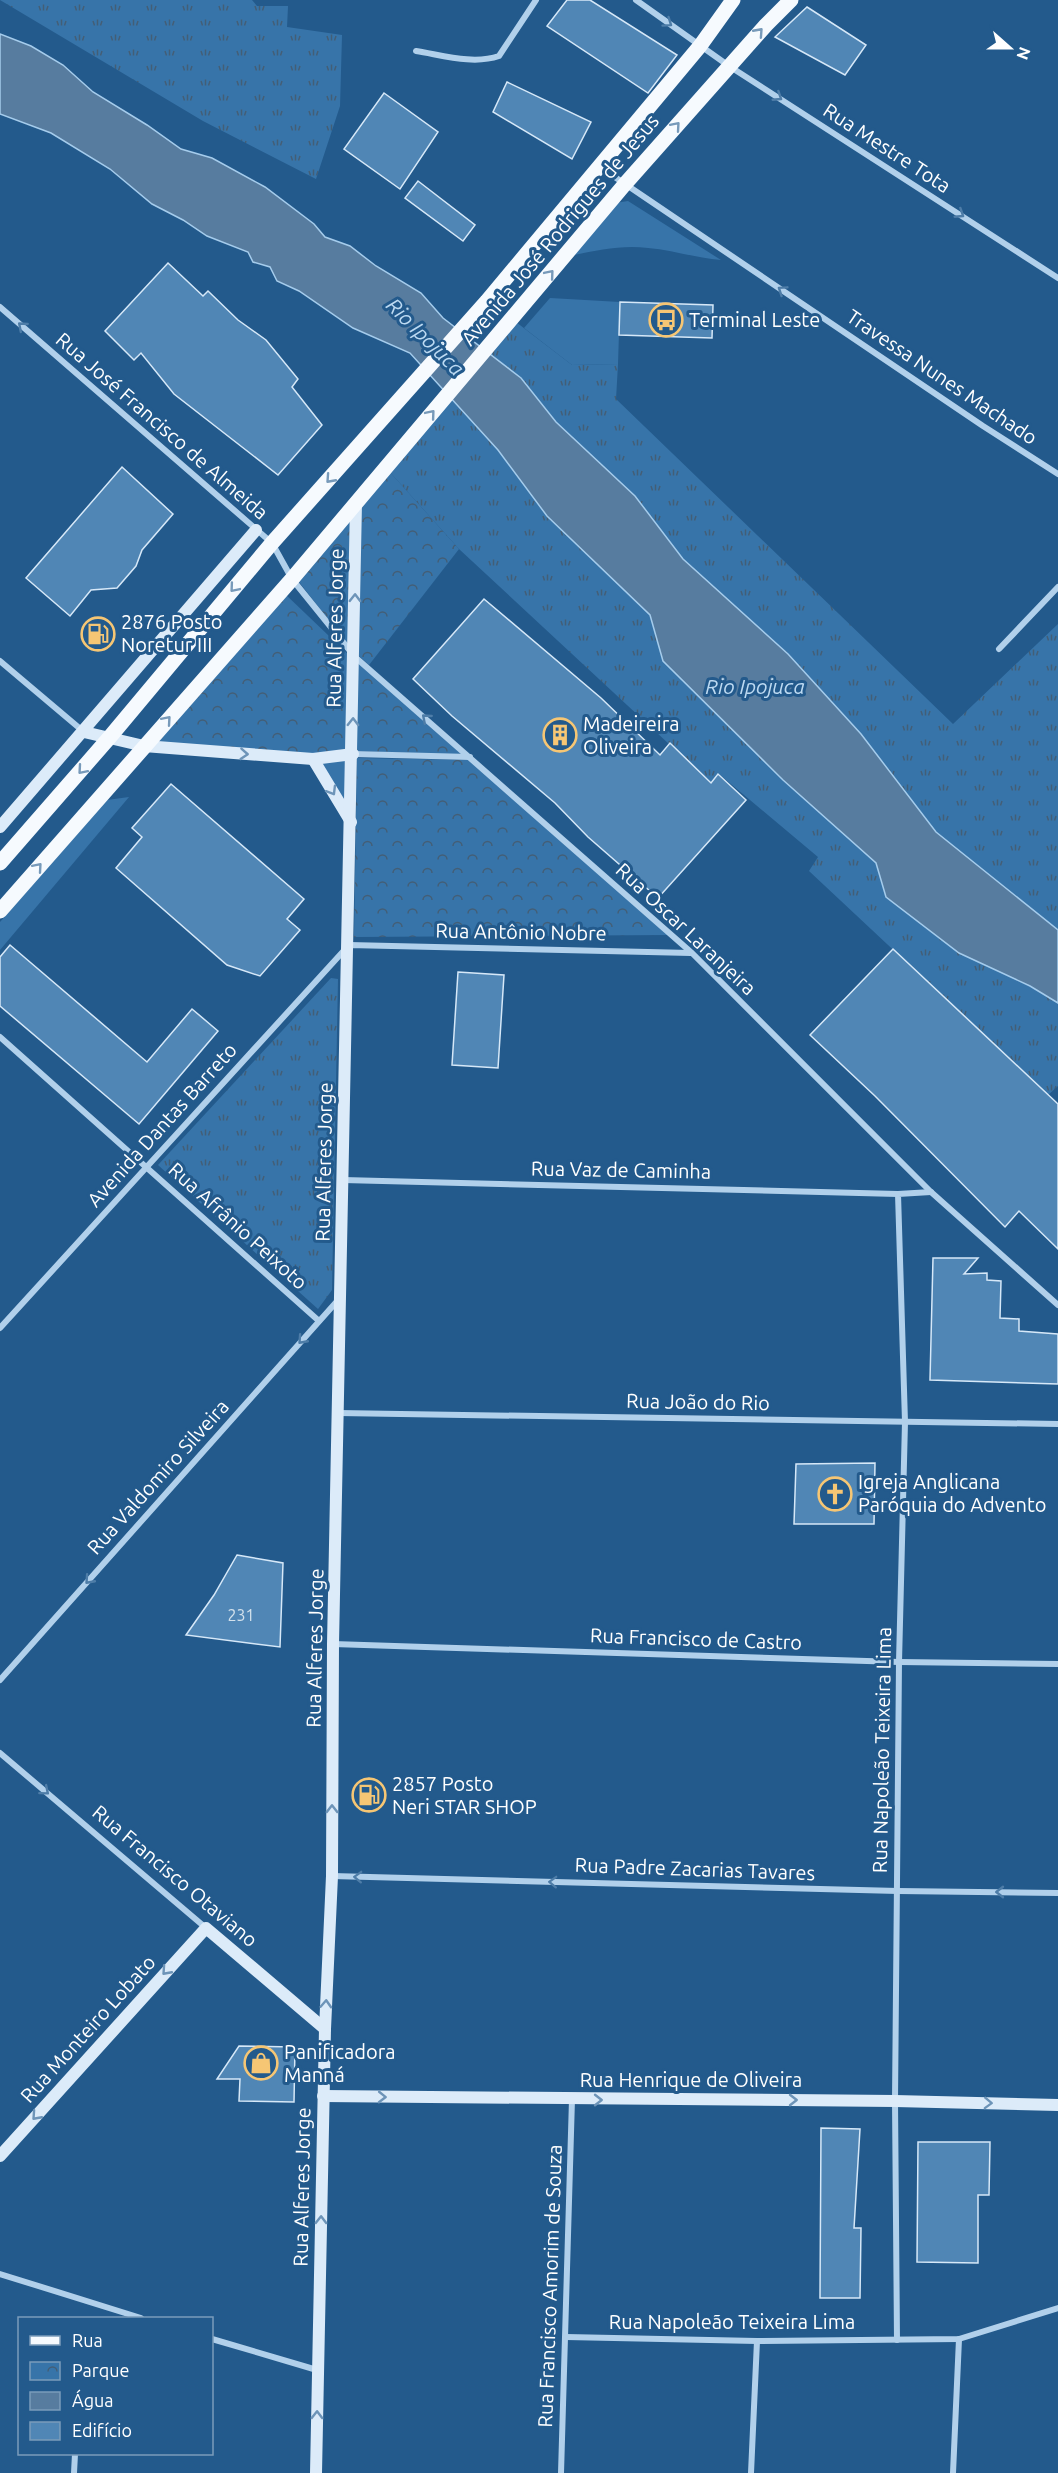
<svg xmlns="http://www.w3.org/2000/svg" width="1058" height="2473" viewBox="0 0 1058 2473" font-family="Ubuntu,sans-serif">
  <defs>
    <pattern id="grass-tufts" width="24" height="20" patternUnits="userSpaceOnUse" patternTransform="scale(1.5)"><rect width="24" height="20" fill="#3774a9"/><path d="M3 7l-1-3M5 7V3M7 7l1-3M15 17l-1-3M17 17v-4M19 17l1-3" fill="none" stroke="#435e76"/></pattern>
    <pattern id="park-crowns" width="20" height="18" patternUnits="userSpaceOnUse" patternTransform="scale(1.5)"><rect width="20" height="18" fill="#3774a9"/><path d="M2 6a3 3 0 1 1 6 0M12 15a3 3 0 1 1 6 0" fill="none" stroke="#435e76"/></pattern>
  </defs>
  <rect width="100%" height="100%" fill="#235a8c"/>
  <!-- grass -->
  <g fill="url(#grass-tufts)">
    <path d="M0,0h252l5,6h31l-1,21 55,8 -2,71 -24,73 -113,-58z"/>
    <path d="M512,319l60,46 46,-1 -2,35 337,325 105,-100v306l-122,-98 -75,-98 -73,-80 -105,-95 -48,-63 -79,-74 -35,-44 -35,-28z"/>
    <path d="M449,394l49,56 49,66 103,99 13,46 120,119 93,83 10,35 172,105v83l-10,9 -20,-19 -219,-205 9,-14 -99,-83 -8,9 -252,-234 -71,-79z"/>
    <path d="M331,978l7,1 -6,311 -14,19 -160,-144z"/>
  </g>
  <!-- park -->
  <g fill="url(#park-crowns)">
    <path d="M388,470l71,79 -90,116 -11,-10 2,-152z"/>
    <path d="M355,510l-2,141 -57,-73z"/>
    <path d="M284,593l68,65 -2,94 -37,4 -163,-12z"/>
    <path d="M357,662l107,93 -109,-4z"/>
    <path d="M357,758l112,2 200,175 -315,2z"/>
  </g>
  <!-- garden -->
  <g fill="#3774a9">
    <path d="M628,201l93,59c-25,-2 -49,-10 -73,-12 -26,-3 -49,2 -74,7l41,-52z"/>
    <path d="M550,298l70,4 -2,62 -46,1 -48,-37z"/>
    <path d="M348,758v52l-29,-49z"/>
    <path d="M129,797l-129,153v-28l107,-122z"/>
  </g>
  <!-- water -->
  <path fill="#577c9f" stroke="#a5ccec" stroke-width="1.5" d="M0,34l31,12 32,19 30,27 54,33 34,24 31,9 53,29 49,37 11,13 25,9 26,20 45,27 22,25 78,60 35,44 79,74 48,63 105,95 73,80 75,98 122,98v73l-28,-17 -71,-33 -73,-56 -10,-34 -93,-83 -120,-119 -13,-46 -103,-99 -49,-66 -88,-97 -57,-25 -54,-37 -22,-10 -7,-14 -17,-5 -5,-10 -41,-16 -24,-16 -31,-16 -42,-35 -59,-36 -51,-19z"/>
  <!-- building -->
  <g fill="#5086b5" stroke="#d6e8f8" stroke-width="1.5">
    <path d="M567,0h23l87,55 -29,38 -101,-67z"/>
    <path d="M807,7l59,38 -21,30 -70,-38z"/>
    <path d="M507,82l84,40 -19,37 -79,-47z"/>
    <path d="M384,93l54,39 -38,57 -56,-40z"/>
    <path d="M418,181l57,44 -12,16 -58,-43z"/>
    <path d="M168,263l35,33 5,-5 30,29 28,20 32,39 -6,8 30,38 -44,50 -104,-81 -33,-41 -7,7 -29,-29z"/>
    <path d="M620,302l93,3 -1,33 -93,-3z"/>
    <path d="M122,467l51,47 -31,36 -6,16 -19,22 -26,2 -21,26 -44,-38z"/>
    <path d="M484,599l117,99 59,57 10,-12 41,40 7,-9 28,26 -88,98 -70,-61 -33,-34 -103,-87 -39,-37z"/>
    <path d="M171,784l133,115 -17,20 13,11 -40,46 -33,-11 -111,-97 26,-31 -10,-9z"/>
    <path d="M10,945l137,117 45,-53 26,22 -79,93 -139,-118v-49z"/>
    <path d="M893,949l165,155v145l-39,-38 -14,16 -130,-131 -65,-61z"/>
    <path d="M458,972l46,3 -6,93 -46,-3z"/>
    <path d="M933,1258h45l-14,16 23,-1v7l14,1 -1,37 19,1v12l39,3v50l-128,-4z"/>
    <path d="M875,1463l-1,61h-80l2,-60z"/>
    <path d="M237,1555l46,8 -3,84 -94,-12 28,-40z"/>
    <path d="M239,2046l56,1 -1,55 -55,-1 1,-22h-23z"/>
    <path d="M821,2128l39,1 -6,99h7l-1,70h-40z"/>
    <path d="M918,2142h72l-1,53h-11v68l-61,-1z"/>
  </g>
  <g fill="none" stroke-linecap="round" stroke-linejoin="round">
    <!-- street -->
    <g stroke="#b1d0eb" stroke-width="6">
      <path d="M636,0l93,66 329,212"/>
      <path d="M416,51c26,4 57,14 83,5l37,-56"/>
      <path d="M600,167l383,259 75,48"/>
      <path d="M0,307l272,236 20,36 63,78 337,296 239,239 127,113"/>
      <path d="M999,649l59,-62"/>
      <path d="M0,661l84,71"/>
      <path d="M353,754l117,3"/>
      <path d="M0,1037l319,284"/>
      <path d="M343,1180l555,14"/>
      <path d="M0,1328l349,-383 342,8"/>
      <path d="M338,1413l720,11"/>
      <path d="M333,1644l566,18 159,2"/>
      <path d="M0,1680l339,-381"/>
      <path d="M0,1753l206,175"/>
      <path d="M332,1876l566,15 160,2"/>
      <path d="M0,2274l141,44"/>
      <path d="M566,2337l191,4 202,-2 99,-31"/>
      <path d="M212,2339l105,31"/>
      <path d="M897,2340l-2,-239 4,-439 6,-240 -7,-228 33,-2"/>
      <path d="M74,2473l1,-19"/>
      <path d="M561,2473l11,-374"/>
      <path d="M751,2473l6,-132"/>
      <path d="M953,2473l6,-134"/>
    </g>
    <!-- secondary -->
    <g stroke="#dcebf9" stroke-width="12">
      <path d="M84,732l60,14 169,13 40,-5"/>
      <path d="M313,759l38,63"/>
      <path d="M0,827l256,-297"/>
      <path d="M323,2096l572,5 163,4"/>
      <path d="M0,2156l206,-228 119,101"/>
      <path d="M316,2473l9,-444 7,-153 1,-232 23,-1141"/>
    </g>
    <!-- primary -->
    <g stroke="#f6fafe" stroke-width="15">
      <path d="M0,863l109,-125 163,-195 215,-242 213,-255 33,-46"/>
      <path d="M0,911l292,-332 333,-395 141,-159 25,-25"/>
    </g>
  </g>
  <!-- one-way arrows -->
  <defs><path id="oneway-chevron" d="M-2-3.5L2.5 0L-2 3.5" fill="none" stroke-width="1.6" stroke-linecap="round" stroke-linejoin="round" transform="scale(1.5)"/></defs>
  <g stroke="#4e7da8">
    <use href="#oneway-chevron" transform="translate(668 23) rotate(35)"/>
    <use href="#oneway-chevron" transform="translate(778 97) rotate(33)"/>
    <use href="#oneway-chevron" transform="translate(960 214) rotate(33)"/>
    <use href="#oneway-chevron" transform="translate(782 290) rotate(-146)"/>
    <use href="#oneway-chevron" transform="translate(22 326) rotate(-139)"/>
    <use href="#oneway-chevron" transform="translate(426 718) rotate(-139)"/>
    <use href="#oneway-chevron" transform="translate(302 1340) rotate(132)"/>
    <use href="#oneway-chevron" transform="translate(89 1580) rotate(132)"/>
    <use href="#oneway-chevron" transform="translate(45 1791) rotate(40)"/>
    <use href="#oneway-chevron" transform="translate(358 1877) rotate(-178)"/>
    <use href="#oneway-chevron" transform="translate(553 1882) rotate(-178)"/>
    <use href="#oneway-chevron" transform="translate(1000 1892) rotate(-180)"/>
  </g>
  <g stroke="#779aba">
    <use href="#oneway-chevron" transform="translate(759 32) rotate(-48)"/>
    <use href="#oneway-chevron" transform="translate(676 126) rotate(-49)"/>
    <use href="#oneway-chevron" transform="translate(550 274) rotate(-50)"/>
    <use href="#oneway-chevron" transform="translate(431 414) rotate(-50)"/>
    <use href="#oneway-chevron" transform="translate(330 479) rotate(132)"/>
    <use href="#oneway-chevron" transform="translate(234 588) rotate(130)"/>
    <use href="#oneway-chevron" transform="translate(167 720) rotate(-49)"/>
    <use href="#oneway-chevron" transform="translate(82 770) rotate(131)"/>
    <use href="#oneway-chevron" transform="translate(38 867) rotate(-49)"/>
  </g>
  <g stroke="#6d94b8">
    <use href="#oneway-chevron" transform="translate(355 598) rotate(-89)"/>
    <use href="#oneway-chevron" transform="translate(353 722) rotate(-89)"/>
    <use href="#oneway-chevron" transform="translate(244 754) rotate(4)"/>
    <use href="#oneway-chevron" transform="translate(332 791) rotate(59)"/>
    <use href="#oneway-chevron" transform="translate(332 1809) rotate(-90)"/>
    <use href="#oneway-chevron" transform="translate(166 1971) rotate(132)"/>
    <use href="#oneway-chevron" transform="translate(326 2004) rotate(-87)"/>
    <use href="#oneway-chevron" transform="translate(382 2097) rotate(1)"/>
    <use href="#oneway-chevron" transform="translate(598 2100)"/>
    <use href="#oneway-chevron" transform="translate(793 2100)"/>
    <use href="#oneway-chevron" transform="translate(988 2103) rotate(2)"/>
    <use href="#oneway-chevron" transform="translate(36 2116) rotate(132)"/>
    <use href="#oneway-chevron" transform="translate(321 2220) rotate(-89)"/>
    <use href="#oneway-chevron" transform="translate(317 2415) rotate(-89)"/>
  </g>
  <!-- icons -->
  <defs>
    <g id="bus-ring" transform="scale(1.725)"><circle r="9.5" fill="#235a8c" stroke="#f6c674" stroke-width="1.5"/><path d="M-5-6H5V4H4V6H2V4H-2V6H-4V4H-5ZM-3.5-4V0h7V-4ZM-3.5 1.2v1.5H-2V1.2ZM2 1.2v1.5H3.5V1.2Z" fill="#f6c674"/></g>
    <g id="fuel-ring" transform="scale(1.725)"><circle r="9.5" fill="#235a8c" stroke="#f6c674" stroke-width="1.5"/><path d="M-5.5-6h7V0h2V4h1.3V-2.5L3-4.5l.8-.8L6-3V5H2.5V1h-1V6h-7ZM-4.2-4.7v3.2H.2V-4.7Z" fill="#f6c674"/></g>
    <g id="building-ring" transform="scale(1.725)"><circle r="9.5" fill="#235a8c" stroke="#f6c674" stroke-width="1.5"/><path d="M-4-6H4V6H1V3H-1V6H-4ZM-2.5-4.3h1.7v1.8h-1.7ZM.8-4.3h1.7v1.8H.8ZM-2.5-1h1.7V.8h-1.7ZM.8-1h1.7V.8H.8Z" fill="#f6c674"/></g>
    <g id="church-ring" transform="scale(1.725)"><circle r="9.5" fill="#235a8c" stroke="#f6c674" stroke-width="1.5"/><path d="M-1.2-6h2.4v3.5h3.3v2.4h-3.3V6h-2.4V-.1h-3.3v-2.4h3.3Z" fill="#f6c674"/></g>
    <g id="shop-ring" transform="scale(1.725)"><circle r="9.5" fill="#235a8c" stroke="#f6c674" stroke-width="1.5"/><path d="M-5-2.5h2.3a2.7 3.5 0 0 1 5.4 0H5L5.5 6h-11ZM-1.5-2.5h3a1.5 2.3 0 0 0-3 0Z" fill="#f6c674"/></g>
  </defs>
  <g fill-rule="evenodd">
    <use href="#bus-ring" x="666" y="320"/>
    <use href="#fuel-ring" x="98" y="634"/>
    <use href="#building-ring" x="560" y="735"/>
    <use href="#church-ring" x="835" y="1494"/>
    <use href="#fuel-ring" x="369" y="1795"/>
    <use href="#shop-ring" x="261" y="2063"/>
  </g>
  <g text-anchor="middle" stroke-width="6" stroke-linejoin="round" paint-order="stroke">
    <!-- number labels -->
    <g font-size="16" fill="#d3e1ec">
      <text x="241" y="1621">231</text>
    </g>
    <!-- street labels -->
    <g font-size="20" fill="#fff" stroke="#235a8c">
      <text transform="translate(887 148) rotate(33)" y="7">Rua Mestre Tota</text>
      <text transform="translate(560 230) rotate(-50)" y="7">Avenida José Rodrigues de Jesus</text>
      <text transform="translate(942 377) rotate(34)" y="7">Travessa Nunes Machado</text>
      <text transform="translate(162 426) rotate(41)" y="7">Rua José Francisco de Almeida</text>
      <text transform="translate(335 628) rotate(-89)" y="7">Rua Alferes Jorge</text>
      <text transform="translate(686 929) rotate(43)" y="7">Rua Oscar Laranjeira</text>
      <text transform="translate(521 932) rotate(1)" y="7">Rua Antônio Nobre</text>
      <text transform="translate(162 1125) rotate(-48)" y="7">Avenida Dantas Barreto</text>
      <text transform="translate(324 1162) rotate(-89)" y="7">Rua Alferes Jorge</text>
      <text transform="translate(621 1170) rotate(1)" y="7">Rua Vaz de Caminha</text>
      <text transform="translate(238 1226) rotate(42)" y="7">Rua Afrânio Peixoto</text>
      <text transform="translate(698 1402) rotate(1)" y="7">Rua João do Rio</text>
      <text transform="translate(158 1477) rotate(-48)" y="7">Rua Valdomiro Silveira</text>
      <text transform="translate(696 1639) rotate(2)" y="7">Rua Francisco de Castro</text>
      <text transform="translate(315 1648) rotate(-89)" y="7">Rua Alferes Jorge</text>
      <text transform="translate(882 1750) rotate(-89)" y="7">Rua Napoleão Teixeira Lima</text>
      <text transform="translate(695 1869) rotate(2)" y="7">Rua Padre Zacarias Tavares</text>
      <text transform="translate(175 1876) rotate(40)" y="7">Rua Francisco Otaviano</text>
      <text transform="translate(88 2029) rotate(-48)" y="7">Rua Monteiro Lobato</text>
      <text x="691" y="2087">Rua Henrique de Oliveira</text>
      <text transform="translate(302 2187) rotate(-89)" y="7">Rua Alferes Jorge</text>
      <text transform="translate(550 2286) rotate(-88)" y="7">Rua Francisco Amorim de Souza</text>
      <text x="732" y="2329">Rua Napoleão Teixeira Lima</text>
    </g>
    <!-- poi labels -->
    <g font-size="20" fill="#fff" stroke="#235a8c" text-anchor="start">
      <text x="689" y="327">Terminal Leste</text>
      <text x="121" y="629">2876 Posto<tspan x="121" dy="23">Noretur III</tspan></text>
      <text x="583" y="731">Madeireira<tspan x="583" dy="23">Oliveira</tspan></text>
      <text x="858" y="1489">Igreja Anglicana<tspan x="858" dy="23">Paróquia do Advento</tspan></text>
      <text x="392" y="1791">2857 Posto<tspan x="392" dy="23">Neri STAR SHOP</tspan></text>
      <text x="284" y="2059">Panificadora<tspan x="284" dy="23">Manná</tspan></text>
    </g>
    <!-- water labels -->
    <g font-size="21" font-style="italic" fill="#bddaf2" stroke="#235a8c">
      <text transform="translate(425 337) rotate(45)" y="7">Rio Ipojuca</text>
      <text x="755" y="694">Rio Ipojuca</text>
    </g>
  </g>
  <!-- legend -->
  <rect x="18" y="2317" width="195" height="138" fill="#235a8c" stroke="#7b9cba" stroke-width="1.5"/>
  <rect x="30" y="2336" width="30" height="9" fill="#f6fafe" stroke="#7b9cba" stroke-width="1.5"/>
  <text x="72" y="2347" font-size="18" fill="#ffffff">Rua</text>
  <rect x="30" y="2362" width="30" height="18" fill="url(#park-crowns)" stroke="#7b9cba" stroke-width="1.5"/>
  <text x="72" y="2377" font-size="18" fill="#ffffff">Parque</text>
  <rect x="30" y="2392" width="30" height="18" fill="#577c9f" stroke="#7b9cba" stroke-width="1.5"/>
  <text x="72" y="2407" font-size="18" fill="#ffffff">Água</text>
  <rect x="30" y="2422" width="30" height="18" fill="#5086b5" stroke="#7b9cba" stroke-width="1.5"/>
  <text x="72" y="2437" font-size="18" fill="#ffffff">Edifício</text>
  <!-- north arrow -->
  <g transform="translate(1010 48) rotate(111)" stroke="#235a8c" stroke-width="4.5" paint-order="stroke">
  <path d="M0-4.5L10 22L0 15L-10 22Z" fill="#ffffff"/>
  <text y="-9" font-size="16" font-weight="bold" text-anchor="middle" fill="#ffffff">N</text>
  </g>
</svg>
